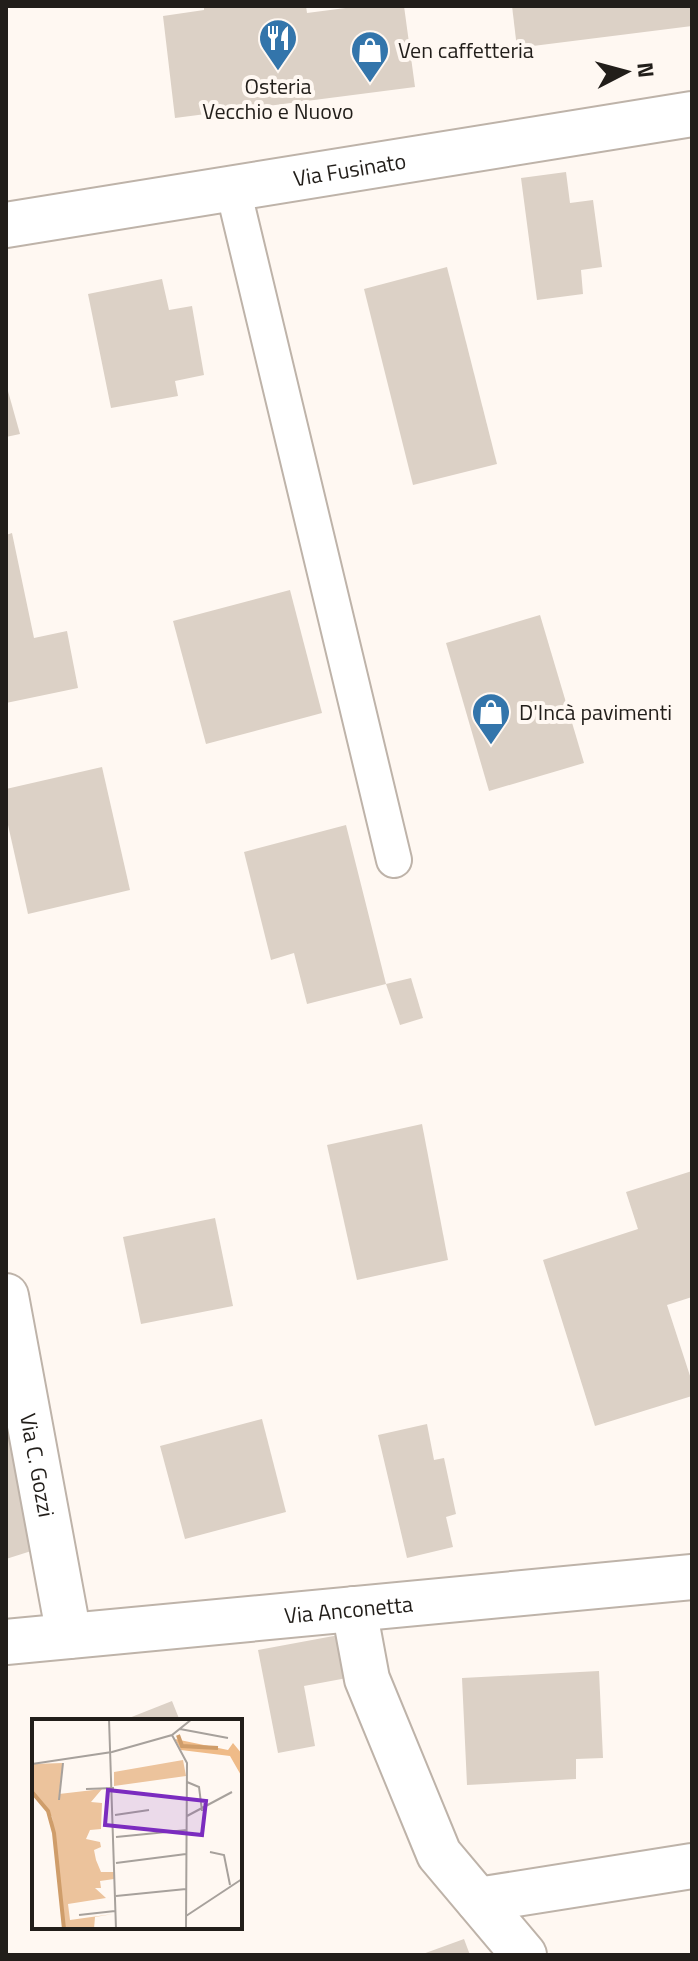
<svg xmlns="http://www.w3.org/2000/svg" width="698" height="1961" viewBox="0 0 698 1961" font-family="'Titillium Web',sans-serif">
  <rect width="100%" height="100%" fill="#fff8f2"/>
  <!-- building -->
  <g fill="#dcd1c6">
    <path d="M204,6h102l1,7 54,-7h43l11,81 -240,31 -12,-102 41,-6z"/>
    <path d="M512,6h180v20l-175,22z"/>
    <path d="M566,172l4,31 23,-3 9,67 -21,3 2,24 -46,6 -16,-122z"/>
    <path d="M447,267l50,197 -84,21 -49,-196z"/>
    <path d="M162,279l7,31 23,-4 12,69 -29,6 3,15 -67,12 -23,-114z"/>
    <path d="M6,384l14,50 -14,3z"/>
    <path d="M12,533l22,105 33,-7 11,57 -72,15v-168z"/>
    <path d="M290,590l32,123 -116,31 -33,-123z"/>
    <path d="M540,615l44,148 -95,28 -43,-148z"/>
    <path d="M102,767l28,123 -102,24 -22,-98v-27z"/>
    <path d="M346,825l40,159 -79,20 -13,-51 -23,7 -27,-108z"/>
    <path d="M411,978l12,40 -23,7 -14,-41z"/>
    <path d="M422,1124l26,136 -91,20 -30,-135z"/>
    <path d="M692,1171v126l-25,8 25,77v14l-97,30 -52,-166 95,-31 -12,-37z"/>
    <path d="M215,1218l18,88 -92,18 -18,-87z"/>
    <path d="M262,1419l24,93 -101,27 -25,-93z"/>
    <path d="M427,1424l7,36 10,-2 12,56 -10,3 7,30 -46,11 -29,-123z"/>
    <path d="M14,1436l33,110 -41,13v-120z"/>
    <path d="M339,1635l8,43 -43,8 11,60 -37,7 -20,-103z"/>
    <path d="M599,1671l4,87 -27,1v20l-109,6 -5,-107z"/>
    <path d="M172,1701l8,20h-50l-1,-3z"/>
    <path d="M464,1939l6,16h-50z"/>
  </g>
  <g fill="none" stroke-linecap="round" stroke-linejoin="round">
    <!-- service casing -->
    <g stroke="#beb3a9" stroke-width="38">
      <path id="service" d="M233,189l161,671"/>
    </g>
    <!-- minor casing -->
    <g stroke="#beb3a9" stroke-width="48">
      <g id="minor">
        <path id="s1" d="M6,1296l63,340"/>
        <path d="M354,1609l13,70 72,175 85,101"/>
        <path id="s2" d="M6,1642l686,-65"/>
        <path d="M478,1900l214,-34"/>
      </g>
    </g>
    <!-- secondary casing -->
    <g stroke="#beb3a9" stroke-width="48">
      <g id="secondary">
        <path id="s3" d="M6,225l686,-111"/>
      </g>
    </g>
    <!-- service -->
    <use href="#service" stroke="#fff" stroke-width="34"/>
    <!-- minor -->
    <use href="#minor" stroke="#fff" stroke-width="44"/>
    <!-- secondary -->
    <use href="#secondary" stroke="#fff" stroke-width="44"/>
  </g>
  <!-- icons -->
  <defs>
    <g id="restaurant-pin" transform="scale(2)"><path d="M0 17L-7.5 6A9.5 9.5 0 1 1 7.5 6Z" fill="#3375ab" stroke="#fff8f2"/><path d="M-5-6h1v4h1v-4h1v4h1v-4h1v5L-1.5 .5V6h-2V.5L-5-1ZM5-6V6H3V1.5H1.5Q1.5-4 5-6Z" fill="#fff"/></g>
    <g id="shop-pin" transform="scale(2)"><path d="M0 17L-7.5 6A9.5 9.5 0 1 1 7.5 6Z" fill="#3375ab" stroke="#fff8f2"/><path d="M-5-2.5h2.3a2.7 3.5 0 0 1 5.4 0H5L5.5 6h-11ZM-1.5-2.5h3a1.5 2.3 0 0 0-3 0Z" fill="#fff"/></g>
  </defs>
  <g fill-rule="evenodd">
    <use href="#restaurant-pin" x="278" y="38"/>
    <use href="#shop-pin" x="370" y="50"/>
    <use href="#shop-pin" x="491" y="712"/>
  </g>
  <g text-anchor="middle" stroke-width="8" stroke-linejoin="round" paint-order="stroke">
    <!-- poi labels -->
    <g font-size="22" fill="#221e1a" stroke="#fff8f2" text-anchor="start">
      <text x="398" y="58">Ven caffetteria</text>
      <text x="278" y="94" text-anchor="middle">Osteria<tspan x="278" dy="25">Vecchio e Nuovo</tspan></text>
      <text x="519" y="720">D'Incà pavimenti</text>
    </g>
    <!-- street labels -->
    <g font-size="22" fill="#221e1a" stroke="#fff8f2">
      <text dy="8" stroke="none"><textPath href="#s3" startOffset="348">Via Fusinato</textPath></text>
      <text dy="8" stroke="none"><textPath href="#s1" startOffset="172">Via C. Gozzi</textPath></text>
      <text dy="8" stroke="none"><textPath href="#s2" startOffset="344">Via Anconetta</textPath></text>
    </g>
  </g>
  <!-- overview -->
  <g transform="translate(32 1719)">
    <rect width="210" height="210" fill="#fff8f2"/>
    <path d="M151,41l3,16 -72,10v-14zM31,44l-4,31 43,-5 -11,13 11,1 -1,26 -11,1 -4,9 14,3 1,5 -7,3 2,10 5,12h13v7l-14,2 1,7h-6l11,10 -38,6 2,16 43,-6 -18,3 -1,12h-29l-13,-112 -20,-27v-26z" fill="#ecc39c"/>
    <path d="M143,20l53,11 5,-7 9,11v23l-12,-21 -49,-6z" fill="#efbb88"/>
    <path fill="none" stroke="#cf9d6a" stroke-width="4" d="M146,16l4,11 36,2M0,73l16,19 6,22 10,96"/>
    <path fill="none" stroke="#a7a19c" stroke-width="2" d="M77,0l7,210M148,10l48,9M140,16l15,28 -1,166M0,45l80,-12 60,-17 20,-16M155,63l12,5 3,24M54,70l28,-1M27,81l4,-37M83,96l34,-5M155,97l45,-24M84,118l71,-7M178,133l14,3 6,30M84,144l70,-9M84,177l70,-7M47,196l36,-4M154,197l56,-37"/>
    <path fill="#7b2cbf" fill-opacity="0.15" stroke="#7b2cbf" stroke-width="4" d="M76,71l98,11 -4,34 -97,-10z"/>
    <rect width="210" height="210" fill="none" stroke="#221e1a" stroke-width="4"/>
  </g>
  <!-- border -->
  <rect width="698" height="1961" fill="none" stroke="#221e1a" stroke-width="16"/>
  <!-- north arrow -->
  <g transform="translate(626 72) rotate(84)" stroke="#fff8f2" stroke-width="6" paint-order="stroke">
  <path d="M0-6L14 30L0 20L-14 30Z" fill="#221e1a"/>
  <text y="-12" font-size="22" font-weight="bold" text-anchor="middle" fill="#221e1a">N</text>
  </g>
</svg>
